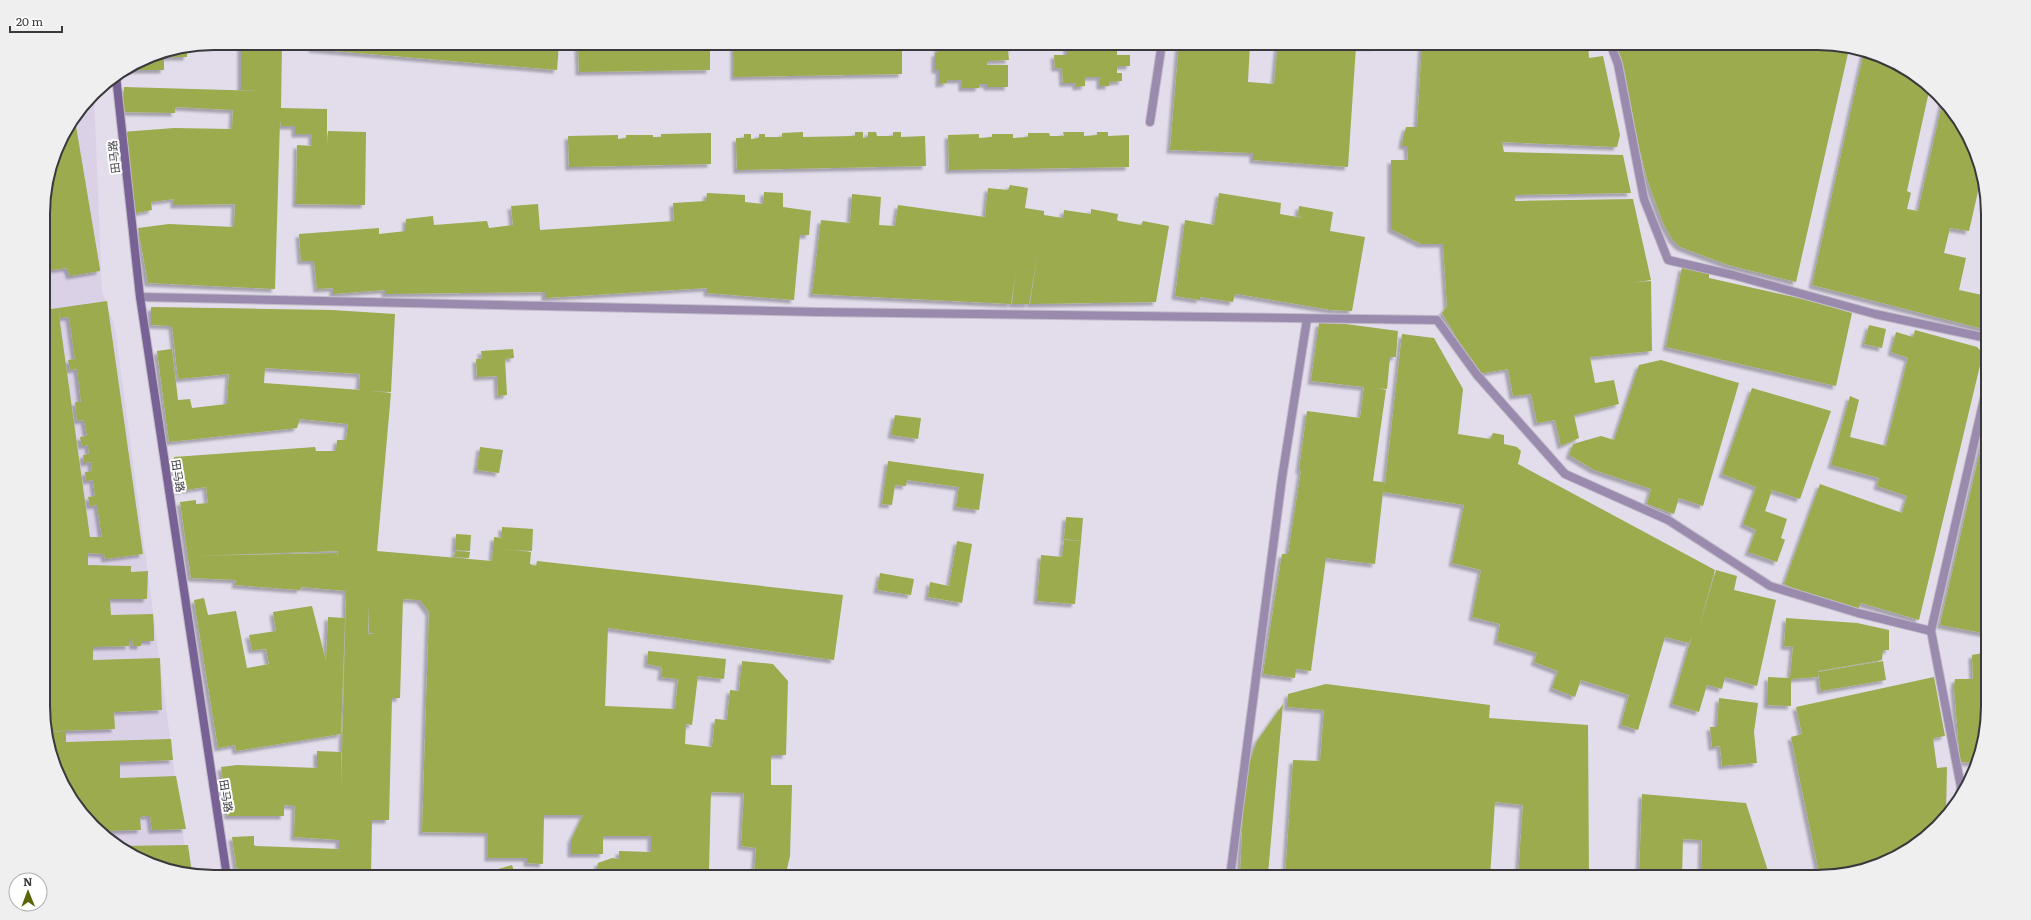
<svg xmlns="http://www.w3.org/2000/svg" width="2031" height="920" viewBox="0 0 2031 920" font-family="Literata,'Noto Sans SC',serif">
  <defs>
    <filter id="shadow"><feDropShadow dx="-3.5" dy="3.5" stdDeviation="1" flood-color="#0004"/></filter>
  </defs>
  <rect width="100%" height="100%" fill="#e2dceb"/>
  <!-- built -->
  <path fill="#dad1e7" d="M94,94l8,197 13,37 73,544 -39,-8 -39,-22 -32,-32 -34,-81 -1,-526 18,-65z"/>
  <!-- building -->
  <g fill="#9bab4d" fill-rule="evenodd" filter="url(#shadow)">
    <path d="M241,43h41l-1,65 46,1v37l1,-15 38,1 -1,73 -69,-1 1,-59 15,1v-12h-17v-8h-14l-1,-5 -5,168 -127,-6 -10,-55 31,-4 65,3 1,-23 -61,1v-6l-23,3 1,8 -16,3 -14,-81 52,-4 58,1 1,-19 -58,-3v6l-51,-1v-25l139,4 -22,-1z"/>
    <path d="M313,43h246l-2,27 -245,-21z"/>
    <path d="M578,43h132v27l-131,2z"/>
    <path d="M902,43v31l-168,3v-33z"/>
    <path d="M961,43h51v8h-4l1,9 -22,1v4h21v22h-21v-3h-8v4h-17v-8h-15v3l-8,1v-14h-4v-17h3v-9z"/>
    <path d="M1063,43h54v12h13v11h-13v7h5v8l-13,1v4h-9v-9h-15v9l-9,1v-4h-13l-1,-15h-7l-1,-13h13v-10h-4z"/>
    <path d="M1179,43h71l-2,39 26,2 4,-41h95l1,4 -18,-1 -8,121 -95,-7v-7h-2l-81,-3z"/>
    <path d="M1422,43h166l1,15 14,-2 17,79 -3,12 -115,-5 2,10 119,3 8,38 -116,2v6l118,-2 18,81 -21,3 21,-2 1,70 -62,6 5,26 19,-3 5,24 -45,11 5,23 -18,8 -6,-26 -18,3 -6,-29 -18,2 -5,-27 -30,5 -36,-61 5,-7 -4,-62h-22l-30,-15v-69h17l-1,-14h-5l1,-8 3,-11h11z"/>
    <path d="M1616,43h201l32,6 -53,233 -68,-17 -48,-18 -8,-8 -9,-16 -16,-44 -9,-36 -14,-76z"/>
    <path d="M187,48v9h-23v13h-39l24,-14z"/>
    <path d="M1864,52l18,4 39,22 9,9 -23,104 4,2 -4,16 11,2 25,-111 10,10 22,38 7,26 -13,57 -19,-3 -6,25 22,5 -7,32 28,6v34l-175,-45z"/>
    <path d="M75,120l25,149v2l-30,5 -3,-8 -23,3 -1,-68 18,-65z"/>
    <path d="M803,132v5l52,-1v-4h8v6l5,-1v-5h8l1,4h16v-4h8v5l24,-1 1,30 -189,4 -1,-32h8v-4h7v5l8,-1v-4h6v3h17v-4z"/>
    <path d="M1063,132h21v4l13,-1v-3h11v4l21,-1v32l-180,3 -1,-35 31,-1v4l13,-1v-3h21v4l15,-1v-4h21l1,3h14z"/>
    <path d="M711,133v31l-142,3 -1,-31 50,-1v4l8,-1v-3h27v2h8v-3z"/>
    <path d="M1010,185l18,3 -3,20 19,3v4l19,3 1,-8 27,4v-5l27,5 -1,6 2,1 22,4 2,-4 26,5 -13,76 -126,2 8,-53 -9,53h-17l4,-33 -5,33 -199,-10 9,-74 29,3 2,-29 29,3 -2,28 16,1 3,-21 87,12 3,-29 20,2z"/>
    <path d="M764,192l19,1v14l28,4 -2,24h-9l-6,65 -87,-7v-5l-162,10v-6l-160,2v-4l-52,4v-6l-16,1 -3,-28h-13l-2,-27 80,-6v6l27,-3v-12l27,-3 1,9 53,-4 2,7 24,-3 -2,-19 27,-2 2,26 134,-9 -1,-18 33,-2 1,-8 38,2v7l18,2z"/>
    <path d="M1219,193l62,10 -1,11 23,4 -5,-2 1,-10 34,6 -3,19 35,6 -13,74 -21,-1 -94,-16h-2l-2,8 -33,-5v3l-25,-4 10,-76 29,5z"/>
    <path d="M1682,267l27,7v4l94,21 49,14 -16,73 -170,-39z"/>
    <path d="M107,301l36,253 -38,5 -1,-5 -16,-1v12l43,1v6l17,-1 -1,28h-37l1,16 42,-1 1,15h-4h4v12h-13v5h-8l-1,-7h-3v7l-36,1v13l67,-2 2,52 -48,2 1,17 -59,2 -3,1 13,-1v11l105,-3 2,21 -53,2v16l56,-2 10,53 -34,1 -2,-14h-5l-5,1 1,13 -42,1 -21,-21 -22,-38 -12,-43v-236l4,1 3,11 -4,-24h-3v-110l4,-1 -4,-32v-28l14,-2 32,229h12l-5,-32 -7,1 -2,-9 7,-1 -2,-16 -7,1 -1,-9 7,-1 -1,-9 -7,1 -1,-8 6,-1 -1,-9 -6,1 -2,-9 7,-1 -3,-16 -7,1 -2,-19h6l-4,-33 -7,1 -2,-10 7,-1 -6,-42 -9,1 -2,-10zM49,654l-2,60h-1v-4z"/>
    <path d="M151,307l181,3 63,4 -4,78 -22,-1 22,2 -14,158 115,10 2,-24 8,1v-11l31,2 -1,22 -31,-2 30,3 -1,12 6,2 1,-5 306,34 -9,65 -226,-32 -3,78 70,3 3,-30 -17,-2 1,-10 -15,-3 1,-13 78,8 -2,20 -26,-3 -6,49 -6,-1 -1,20 27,3 3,-28 12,1 3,-30 9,1 3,-30 31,3 15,17 -2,74h-15v30h21l-2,71 -5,21h-31l2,-29 -15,-2 3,-53 -33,-1 -2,77h8l-1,8h-162l1,-4 41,1 2,-11 14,-5 7,1v-8l32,1v-16h-48v18h-32v-14l12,-25h-39l-1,49 -16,-1v-5h-39v-25l-66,-1 7,-220 -9,-12 -17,-1 -3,99h-8l-3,122h-17l-1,57h-133l-6,-40 22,-1v9l2,1 83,3v-9l-45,-3 1,-31 -11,-1v11h-56l-7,-49 16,-2 80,3v-17l24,1v38l6,-232 -1,33 -45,-4 -1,3 -65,-5 1,-5 -45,-2 -11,-76 16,-2v4l12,-1 -2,-16 -28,4 -4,-34 141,-10 1,4h20l1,-11h9l2,-16 -48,-5 -3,9 -128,14 -12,-91 15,-2 6,51 12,-1 2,9 35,-4 2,-30 -51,5 -6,-53 -21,-1zM265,368l95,6 -1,15 2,1 -97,-7zM338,551v6l-1,-4 -145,3zM369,603v30l6,1h-7z"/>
    <path d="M1319,323l27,1 52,7 -2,26h-6l-3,32 -10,-1 9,2 -13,91 11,1 1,2 17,-150 32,4 29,51 -5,45 32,5 3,-6 11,2v9l13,3 4,4 -3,13 197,106 -19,67 20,-67 21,6 -3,14 42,10 -19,86 -32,-9 -3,12 -15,-4 -8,27 -27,-8 20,-68 -3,7 -24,-6 -27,93 -17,-5 8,-30 -48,-15 -6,17 -23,-9 6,-17 -24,-9 3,-9 -40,-12 3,-17 -28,-7 9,-47 -29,-7 12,-58 -81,-13 -8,72 -49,-6 -15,113 -15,-2 -1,9 -32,-4 19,-120h6l13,-83 -2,-1 8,-59 53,7 4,-31 -53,-6z"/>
    <path d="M1869,325l17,4 -4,19 -18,-4z"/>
    <path d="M1915,330l62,17 6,6 -64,267 -58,-17 -3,6 -52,-15 -22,-10 36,-100 82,29 5,-17 -30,-10 2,-8 -48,-13 19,-69 9,4 -9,37 36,9 22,-88 -17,-6 5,-20 17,5z"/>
    <path d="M513,349l1,9 -9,1 2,36 -9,1 -1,-20 -20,1 -1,-18h6l-1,-8z"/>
    <path d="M1661,360l78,23 -36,123 -24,-8 -5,16 -27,-10 4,-15 -57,-19 -25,-15 4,-11 28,-8 13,4 25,-75z"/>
    <path d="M1752,388l79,23 -31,88 -28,-9 -7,21 22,8 -6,19 4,2 -8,22 -29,-10 8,-22 -13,-6 13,-37 -34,-13z"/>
    <path d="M895,415l26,3 -3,21 -27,-4z"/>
    <path d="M1987,425v41l-10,-2z"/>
    <path d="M480,447l23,3 -4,23 -22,-3z"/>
    <path d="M888,461l96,13 -5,36 -23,-3 3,-20 -52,-7 -1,6 -11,-1 -3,20 -10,-1z"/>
    <path d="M1977,464l10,3 1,167 -48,-9z"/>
    <path d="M1066,517l17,1 -2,23 -17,-2z"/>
    <path d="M456,534l15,1 -1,16 -15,-1z"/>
    <path d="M1064,540l17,1 -6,63 -38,-3 4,-46 21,2z"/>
    <path d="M957,541l15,3 -10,59 -34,-6 2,-15 19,4z"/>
    <path d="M455,551l15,1 -1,6 -15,-1z"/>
    <path d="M880,573l34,6 -3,16 -34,-5z"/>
    <path d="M204,598l4,17 28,-4 11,57 22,-4 -3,-15 -14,1 -3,-15 27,-4 -3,-19 39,-6 14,55 2,-44 17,1 -4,116 -105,17 -1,-6 -17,3 -24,-148z"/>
    <path d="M1786,618l71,5 32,7v20h-6l-1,10 -64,11v6l-27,2v27l-24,-1 1,-28 22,1 3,-31 -9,-1z"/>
    <path d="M1988,652v54l-11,57 -17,-1 -6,-75 1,-8h18l-1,-24z"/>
    <path d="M1883,661l3,19 -65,11 -3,-19z"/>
    <path d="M1934,677l11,59 -12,2 4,30 10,-1 -1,49 -25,26 -49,26 -52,9 -29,-140 11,-3 -6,-27z"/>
    <path d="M1326,684l164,21 -1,13 99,7 1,152h-71l5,-72 -28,-3 -5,75h-205l8,-117 27,1 4,-51 -37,-3 1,-13z"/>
    <path d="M1719,698l39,5 -4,29 3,31 -35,3 -2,-20 -8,1 -2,-20h7z"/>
    <path d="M1283,704l-15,170h-10l-1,3h-17l4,-91 4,-19 9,-26z"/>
    <path d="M1642,794l104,9 24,74h-69l1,-37 -19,-1 -1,38h-43z"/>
    <path d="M188,845l4,28 -43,-9 -32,-18z"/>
    <path d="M512,865l4,12h-124v-5h96z"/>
    <path d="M1183,872l11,1v4h-12z"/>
  </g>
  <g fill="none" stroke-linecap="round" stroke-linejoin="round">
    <!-- street casing -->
    <g stroke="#c0bbc8" stroke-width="10">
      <g id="street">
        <path d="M1610,43l8,21 26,135 24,61 65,15 142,39 112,24"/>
        <path d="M1150,122l12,-79"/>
        <path d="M140,297l678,15 619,8 40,55 88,99 103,46 102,66 88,27 73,18"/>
        <path d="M1960,798l1,-11 -30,-156 56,-245"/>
        <path d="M1230,877l52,-399 25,-159"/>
      </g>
    </g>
    <!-- secondary casing -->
    <g stroke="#c0bbc8" stroke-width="10">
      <path id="secondary" d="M116,76l24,221 87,580"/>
    </g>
    <!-- street -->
    <use href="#street" stroke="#998aae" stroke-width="8"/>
    <!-- secondary -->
    <use href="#secondary" stroke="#786195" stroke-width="8"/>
  </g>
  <g text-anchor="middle" stroke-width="4" stroke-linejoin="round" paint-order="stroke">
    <!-- street labels -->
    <g font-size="11" fill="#3a373d" stroke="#fff">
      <text transform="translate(114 157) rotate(-96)" y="4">田马路</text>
      <text transform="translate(178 476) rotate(81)" y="4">田马路</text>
      <text transform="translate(226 796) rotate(81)" y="4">田马路</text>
    </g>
  </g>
  <!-- crop -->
  <path d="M0 0H2031V920H0ZM214 50H1817A164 164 0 0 1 1981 214V706A164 164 0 0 1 1817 870H214A164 164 0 0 1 50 706V214A164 164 0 0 1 214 50Z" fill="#efefef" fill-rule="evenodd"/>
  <path fill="none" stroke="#3a373d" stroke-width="2" d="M214 50H1817A164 164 0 0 1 1981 214V706A164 164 0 0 1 1817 870H214A164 164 0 0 1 50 706V214A164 164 0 0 1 214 50Z"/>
  <!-- north arrow -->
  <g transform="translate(28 892) rotate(359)"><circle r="19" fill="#ffffff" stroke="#b0afb1"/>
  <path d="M0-3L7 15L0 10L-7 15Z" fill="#586405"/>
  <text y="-6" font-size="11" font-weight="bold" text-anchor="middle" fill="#3a373d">N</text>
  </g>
  <!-- scale -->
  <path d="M10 26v6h52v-6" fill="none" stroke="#3a373d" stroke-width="2"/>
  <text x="16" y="26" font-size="12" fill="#3a373d" stroke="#ffffff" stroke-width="3" paint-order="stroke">20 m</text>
</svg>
